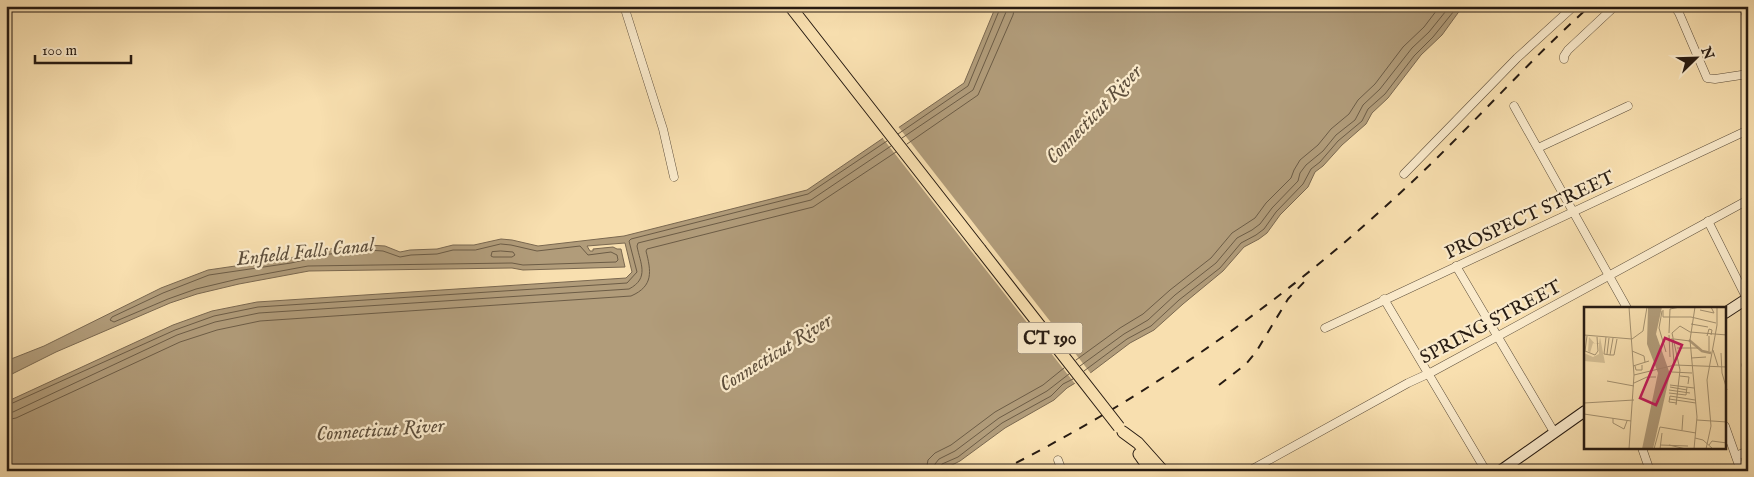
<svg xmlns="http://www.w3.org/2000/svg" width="1754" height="477" viewBox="0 0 1754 477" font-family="'IM FELL English',serif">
  <rect width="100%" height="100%" fill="#f8dfaf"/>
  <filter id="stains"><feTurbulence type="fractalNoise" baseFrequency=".004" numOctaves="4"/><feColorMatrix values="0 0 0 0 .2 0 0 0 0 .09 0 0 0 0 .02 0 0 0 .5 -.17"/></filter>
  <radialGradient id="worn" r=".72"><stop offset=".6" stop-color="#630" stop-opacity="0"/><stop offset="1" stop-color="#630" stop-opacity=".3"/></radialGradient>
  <!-- water -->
  <path fill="#b19c7a" stroke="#7a6850" d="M996,6h467l-21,29 -21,20 -33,43 -16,15 -6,11 -24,21 -19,21 -8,6 -7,15 -28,28 -13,18 -8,6 -15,8 -21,24 -40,33 -29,26 -24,13 -45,34 -18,11 -13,12 -49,28 -45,33 -20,10h-934v-69l167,-77 39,-14 45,-9 369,-24 6,-6 -7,-29 -38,3 3,5h3v-2l20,-2 4,2h4l4,18 -102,3 -11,-2 -203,3 -70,13 -42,10 -27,9 -114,49 -50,25v-16l38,-15 117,-58 47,-18 82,-12 39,-9 39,-4 17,1 15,6 10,-2 27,-1 16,-4h21l27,-6 11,1 26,6 86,-10 183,-46 157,-107z"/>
  <!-- pier -->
  <path fill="#f8dfaf" d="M897,125l195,250 -6,4 -10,6 -195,-249z"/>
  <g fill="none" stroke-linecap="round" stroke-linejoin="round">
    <!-- shore -->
    <g stroke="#6c5c46" stroke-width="1">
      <path d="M898,134l70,-48 33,-80"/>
      <path d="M902,138l71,-48 33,-78 1,-6"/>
      <path d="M907,144l71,-49 35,-80 2,-9"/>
      <path d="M501,244l10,1 26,6 43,-5 8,9 23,-3 6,3 1,5 -2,2 -93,3 -11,-2 -204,3 -70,13 -42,10 -28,10 -54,23 -4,-2 2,-3 51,-24 46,-18 82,-12 39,-9 38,-4 15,1 17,6 11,-2 26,-1 16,-4h22z"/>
      <path d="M501,251l12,1 2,3 -3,2h-19l-2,-1 1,-4z"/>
      <path d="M1076,360l44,-32 23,-14 27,-24 41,-32 21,-25 23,-15 11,-15 25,-25 3,-8 6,-10 18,-15 13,-16 18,-15 9,-14 17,-16 28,-37 21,-20 16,-21"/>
      <path d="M1080,366l44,-32 24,-14 27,-25 41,-32 21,-25 15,-8 8,-6 12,-16 26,-27 2,-8 6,-8 17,-14 13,-16 19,-15 8,-15 17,-16 32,-41 17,-16 21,-26"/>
      <path d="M1084,371l43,-32 24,-13 28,-26 41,-32 21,-25 15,-8 8,-6 12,-17 27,-28 8,-15 9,-7 18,-21 24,-20 6,-12 17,-15 29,-38 19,-19 25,-31"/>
      <path d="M6,406l169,-76 39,-14 44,-9 369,-24 10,-11 -8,-31 2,-2 177,-45 79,-53"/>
      <path d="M6,413l7,-1 164,-77 38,-13 44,-9 370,-24c21,-11 11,-26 8,-43l1,-3 173,-43 80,-54"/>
      <path d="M6,420l10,-2 164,-76 37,-12 43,-9 371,-25c23,-10 20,-25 15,-45l1,-2 166,-42 83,-55"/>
      <path d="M926,471l2,-11 7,-7 16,-8 44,-33 48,-27 21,-17"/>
      <path d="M934,471l1,-7 4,-5 16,-8 44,-33 48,-27 22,-17"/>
      <path d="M940,471l2,-7 16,-7 44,-34 49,-27 12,-12 10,-5"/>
    </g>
    <!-- street casing -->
    <g stroke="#5b4c39" stroke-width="9">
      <g id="street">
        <path d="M624,6l39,123 11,48"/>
        <path d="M1674,6l5,7 28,65 8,1 33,-5"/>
        <path d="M1743,6l5,13"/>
        <path d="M1564,59v-3l4,-6 47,-44"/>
        <path d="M1514,106l113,202"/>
        <path d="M1538,148l90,-42"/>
        <path d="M1404,174l113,-116 57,-52"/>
        <path d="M1708,221l39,78"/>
        <path d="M1456,266l98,166"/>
        <path d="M1384,299l102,172"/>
        <path d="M1325,328l423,-198"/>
        <path d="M1746,365l2,-1"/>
        <path d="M1725,426l16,45"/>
        <path d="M1642,448l8,23"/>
        <path d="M1736,456l12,-5"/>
        <path d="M1058,460l4,11"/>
        <path d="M1249,471l159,-88 24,-11 316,-172"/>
      </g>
    </g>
    <!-- secondary casing -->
    <g stroke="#271b12" stroke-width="12">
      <g id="secondary">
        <path d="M1725,313l23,-15"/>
        <path d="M1500,471l85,-60"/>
      </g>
    </g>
    <!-- primary casing -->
    <g stroke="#271b12" stroke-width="13">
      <g id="primary">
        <path d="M790,6l190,243"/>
        <path d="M1123,432l15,11 25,28"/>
        <path d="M1139,454l12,17"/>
      </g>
    </g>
    <!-- street -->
    <use href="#street" stroke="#faeacb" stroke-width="8"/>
    <!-- secondary -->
    <use href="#secondary" stroke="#faeacb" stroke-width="10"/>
    <!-- primary -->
    <use href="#primary" stroke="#f8dfaf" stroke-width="11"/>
    <!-- rail -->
    <g stroke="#271b12" stroke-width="2" stroke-dasharray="9 9" stroke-linecap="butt">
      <path d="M1219,385l27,-21 10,-12 32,-53 17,-18"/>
      <path d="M1000,471c144,-72 280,-167 398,-276 66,-60 125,-129 192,-189"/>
    </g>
    <!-- primary-bridge casing -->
    <g stroke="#271b12" stroke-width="13" stroke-linecap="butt">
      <path id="primary-bridge" d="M980,249l139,178"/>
    </g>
    <!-- primary-bridge -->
    <use href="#primary-bridge" stroke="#f8dfaf" stroke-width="11"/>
  </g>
  <g text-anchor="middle" stroke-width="4.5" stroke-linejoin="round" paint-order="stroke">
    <!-- shield labels -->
    <rect fill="#faeacb" stroke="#66594a" stroke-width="1" x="1017.5" y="322.5" width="65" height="31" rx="4"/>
    <g font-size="18" font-weight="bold" fill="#271b12">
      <text x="1050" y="344">CT 190</text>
    </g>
    <!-- street labels -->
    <g font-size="19" fill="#271b12" stroke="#faeacb">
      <text transform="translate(1529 214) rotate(-25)" y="7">PROSPECT STREET</text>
      <text transform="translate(1490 321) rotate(-28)" y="7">SPRING STREET</text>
    </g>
    <!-- water labels -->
    <g font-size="20" font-style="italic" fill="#5e4f3c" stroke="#faeacb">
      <text transform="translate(1093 114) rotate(-46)" y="7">Connecticut River</text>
      <text transform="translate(305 251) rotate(-6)" y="7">Enfield Falls Canal</text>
      <text transform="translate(775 352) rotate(-32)" y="7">Connecticut River</text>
      <text transform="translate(380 429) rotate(-4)" y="7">Connecticut River</text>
    </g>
  </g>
  <!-- overview -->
  <g transform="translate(1584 307)">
    <rect width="142" height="142" fill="#f8dfaf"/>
    <path d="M5,30l6,7 4,-1 1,-6 5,26 -21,-2v-8l9,4 6,-3v-10h-4l-2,-1 -3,10 -2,-2z" fill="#d4be94"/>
    <path d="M64,0h14l-6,27 14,40 -17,75h-11l16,-76 -11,-29z" fill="#b19c7a"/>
    <path fill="none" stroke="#b19c7a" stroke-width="2.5" d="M105,33l13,11 9,2"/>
    <path fill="none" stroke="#a49170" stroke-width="1" d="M45,0l5,68 -5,74M79,3v7h28l25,6M116,3l14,3 -3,-6M78,4l-3,17 7,24M107,17l17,3M106,25l37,3M85,26l1,-24 10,-2M88,26l8,37 -4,35M88,26l8,-7 10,6M0,28l48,4M85,28l1,22M3,29l-2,15 10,4 3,-4 -1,-14M123,29l2,-7 3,1 -1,5M22,30l-2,17 6,1h4l3,-16M88,31l2,25M48,32l11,-8 4,-24M90,32l16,2M93,41h21M129,43l5,16M48,44l12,5 1,6M125,44v-15M137,46l1,20 5,17M23,47l2,-16M26,48l3,-17M107,51l15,-1M49,59l16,-5M51,59l1,4h6v-5M88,65l20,1M50,68l41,-10 52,2M96,69l9,1 -1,7M23,74l27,5M50,76l13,-6h9M86,78l24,3M86,80l17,3M85,83l21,3M85,86l17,2 1,-8M85,92l27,4M0,96l50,-3M93,96l-8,-1 1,-6 25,4M0,107l47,7M29,111v5l11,6 3,-8M113,113l30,2M98,123l1,-15M111,131l8,2 10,9M76,138l28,1M85,138l17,4M125,138l3,-4 15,2M70,142l6,-22 36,6M76,142l2,-16M110,142l3,-32 -7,-77 5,-33M122,142l5,-23 -4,-46 10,-55v-18"/>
    <path fill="#c2185b" fill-opacity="0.15" stroke="#c2185b" stroke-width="2.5" d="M81,31l17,7 -26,60 -16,-7z"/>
    <rect width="142" height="142" fill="none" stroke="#271b12" stroke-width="2.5"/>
  </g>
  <!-- margin -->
  <rect width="1754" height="477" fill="none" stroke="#f8dfaf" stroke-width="25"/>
  <rect x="8" y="8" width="1739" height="462" fill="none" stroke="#271b12" stroke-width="2.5"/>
  <rect x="12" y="12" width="1729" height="452" fill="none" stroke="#271b12"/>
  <!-- north arrow -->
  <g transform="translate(1696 58) rotate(67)" stroke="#faeacb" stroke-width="4" paint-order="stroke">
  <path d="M0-4L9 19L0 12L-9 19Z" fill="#271b12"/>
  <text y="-8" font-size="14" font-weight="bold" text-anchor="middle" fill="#271b12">N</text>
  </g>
  <!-- scale -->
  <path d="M35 55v8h96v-8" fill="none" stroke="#271b12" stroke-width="2.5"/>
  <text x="42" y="55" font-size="15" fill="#271b12" stroke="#faeacb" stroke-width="4" paint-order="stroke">100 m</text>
  <rect width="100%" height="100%" filter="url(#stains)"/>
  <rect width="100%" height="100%" fill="url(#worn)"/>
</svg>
